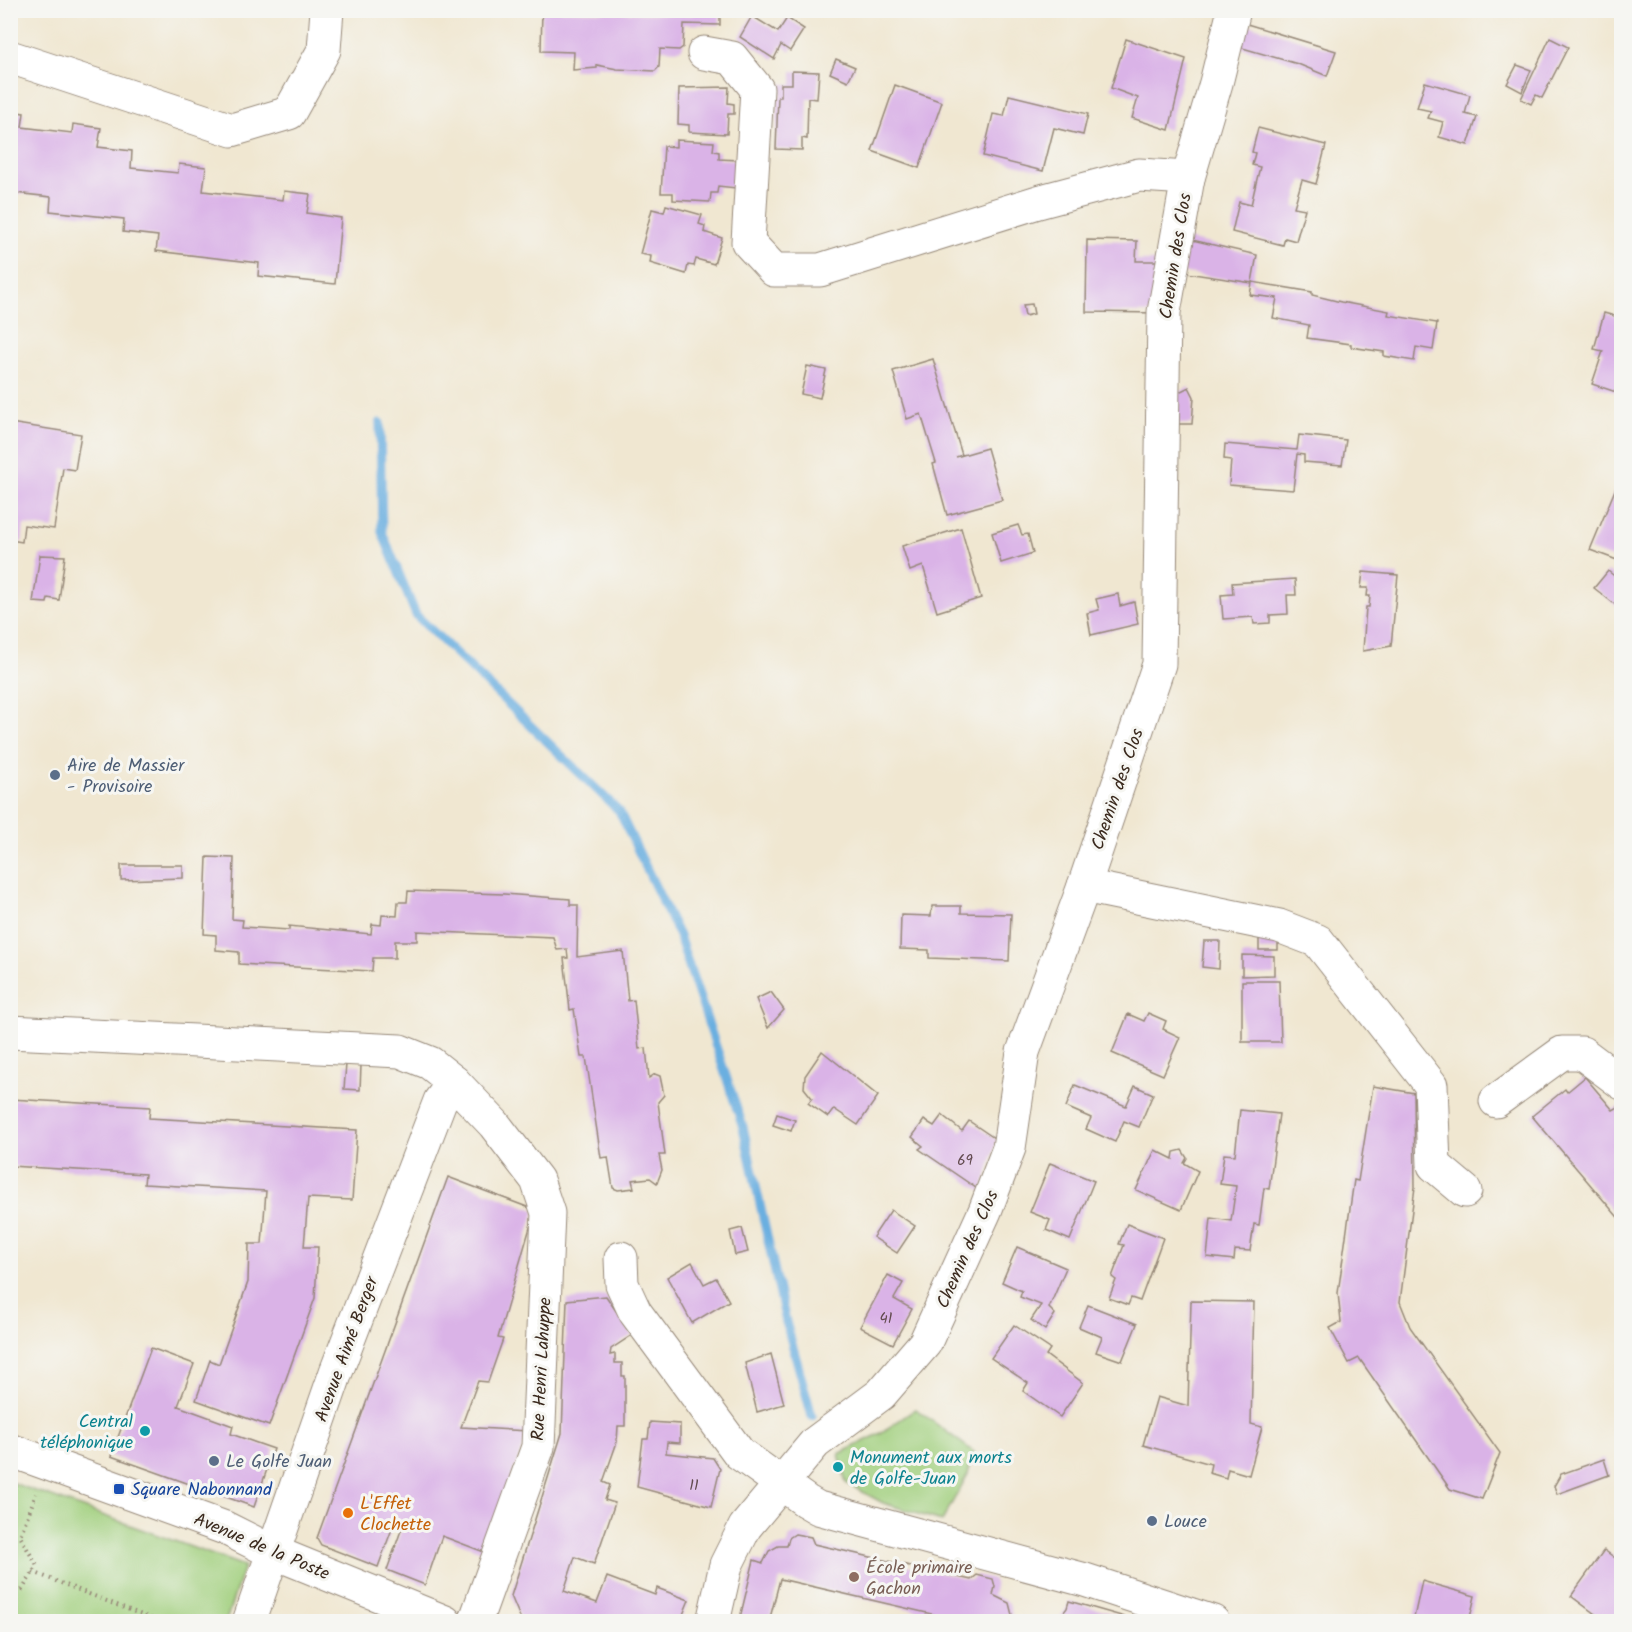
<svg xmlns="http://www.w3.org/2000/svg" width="1632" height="1632" viewBox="0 0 1632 1632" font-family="Kalam,sans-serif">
  <rect width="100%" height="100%" fill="#f6f6f2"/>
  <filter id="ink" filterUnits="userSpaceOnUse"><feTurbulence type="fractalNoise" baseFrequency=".0167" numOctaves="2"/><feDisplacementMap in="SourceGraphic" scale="12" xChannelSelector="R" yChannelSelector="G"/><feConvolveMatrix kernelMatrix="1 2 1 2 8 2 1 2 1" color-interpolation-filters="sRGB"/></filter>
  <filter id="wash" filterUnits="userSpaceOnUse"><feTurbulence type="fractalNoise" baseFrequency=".008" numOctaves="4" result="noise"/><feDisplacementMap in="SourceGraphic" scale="24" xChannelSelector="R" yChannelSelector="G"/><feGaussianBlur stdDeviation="1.35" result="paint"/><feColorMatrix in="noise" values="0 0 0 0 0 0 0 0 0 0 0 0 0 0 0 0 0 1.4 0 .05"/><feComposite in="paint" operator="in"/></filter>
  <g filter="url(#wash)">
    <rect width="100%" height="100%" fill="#f0e7d1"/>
    <!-- green -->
    <g fill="#a0cf7d" stroke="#6e7c4e" stroke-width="1.5">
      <path d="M916,1409l58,43 -6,22 -26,47 -59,-18 -37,-20 -7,-29 40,-20z"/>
      <path d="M10,1482l234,84 -18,55h-215z"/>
    </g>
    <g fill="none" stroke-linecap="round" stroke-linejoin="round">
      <!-- stream -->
      <path stroke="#6aafe0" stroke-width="9" d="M380,423l2,109 34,83 203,196 60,125 64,191 43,195 26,94"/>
    </g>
    <g id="blocks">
      <!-- building -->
      <g fill="#dab3e7">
        <path d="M542,10l151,5v-5h27v15l-36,-1 -1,23 -4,3 -19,-1 -1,18 -4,4 -38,-2 -20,-4v3l-24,2 1,-18 -33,-1z"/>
        <path d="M752,16l26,16 9,-14 17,11 -14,22 -9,-6 -7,14 -34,-22z"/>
        <path d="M1247,24l89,27 -9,25 -29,-12 -59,-17z"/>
        <path d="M1550,38l18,9 -26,51 -6,-3 -5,9 -10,-5z"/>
        <path d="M1126,39l60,20 -17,71 -37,-12 6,-20 -27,-10z"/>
        <path d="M836,59l19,8 -7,14 -18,-8z"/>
        <path d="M1517,65l14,5 -9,22 -15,-8z"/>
        <path d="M792,71l27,1 -2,27 -9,-1 -1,41 -5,-1v12l-26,-1 2,-52h3v-13h11z"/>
        <path d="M1425,82l45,13 -5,19 12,3 -9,28 -29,-8 4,-15 -15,-4 3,-7 -14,-3z"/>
        <path d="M895,85l47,17 -23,66 -47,-17z"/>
        <path d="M729,87l-1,16 6,1v10h-6l-1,20 -38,-2v-7l-11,-1 1,-36z"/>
        <path d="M1009,95l79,19 -5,21 -29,-7 -11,43 -60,-15 10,-42 11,2z"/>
        <path d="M10,111l14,2 -2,14 50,6 1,-9 28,4 -3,19 34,4 -1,17 47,5 1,-9 27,3 -3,24 80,9 1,-9 26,3 -3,19 34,5 -6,66 -77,-8 1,-13 -103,-12 2,-15 -35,-4 1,-13 -74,-8 1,-14 -36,-4 1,-12 -6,-1z"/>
        <path d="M1258,128l68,17 -10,39 -14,-4 -8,27 11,2 -9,32 -11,-3 -2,7 -51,-13 7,-30 12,3 5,-22 4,-16 -8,-2 3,-12 -3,-1z"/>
        <path d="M676,140l38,2 -1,9 6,1v7l19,1 -2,28 -18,-2 -1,7h-6l-1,9 -37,-2v-7h-12l3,-47 12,1z"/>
        <path d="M666,205l36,10 -3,9 6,2 -1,6 18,6 -8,26 -18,-5 -2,7 -6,-1 -2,9 -36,-11 1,-7 -11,-2 12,-45 12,3z"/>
        <path d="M1188,239l69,16 -5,27 60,10v3l29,7 48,9 -1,4 49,8 -4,27 -17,-3 -2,14 -30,-5v-4l-33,-5v-3l-44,-6 2,-13 -36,-7 4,-20 -27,-3 2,-12 -72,-11z"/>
        <path d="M1087,240l50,1 -1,20h25l-1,52 -74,-1z"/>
        <path d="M1032,304l2,10 -9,2 -2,-11z"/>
        <path d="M1604,313l18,5v76l-30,-10 11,-33 -9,-2z"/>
        <path d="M933,359l29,96 -6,2 31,-9 15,52 -55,15 -14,-51 3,-1 -15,-49 -14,5 -14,-48z"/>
        <path d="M807,366l19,4 -6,28 -19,-4z"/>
        <path d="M1189,387l5,10 -2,27h-16l1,-31z"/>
        <path d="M10,423l71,11 -6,36 -12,-2 -9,61 -30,-4 -2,17 -12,-2z"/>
        <path d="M1299,435l47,5 -4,25 -38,-3v-7l-7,-1 -4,36 -64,-5 2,-25 -7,-1 1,-15 72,6z"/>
        <path d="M1622,473v75l-5,12 -27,-10z"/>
        <path d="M1018,525l4,10 6,-1 5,19 -32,10 -9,-30z"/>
        <path d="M961,528l20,70 -44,14 -14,-46 -13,5 -8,-25z"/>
        <path d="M40,555l25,1 -6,44 -11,-2 -1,5 -14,-1z"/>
        <path d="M1608,571l14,11v28l-28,-22z"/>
        <path d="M1363,572l35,3 -7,71 -28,5 3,-44h3l1,-11h-3l1,-8h-7z"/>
        <path d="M1295,579l1,16h-9l1,19 -18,1v8l-16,1 -1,-7 -30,2 -2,-24 12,-1 -1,-11z"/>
        <path d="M1118,594l2,12 14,-4 4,22 -47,11 -4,-22 12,-3 -3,-11z"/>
        <path d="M207,857l27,1 -2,61 11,1 -1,7 47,3v-4l82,8 1,-10 9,1 1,-10 15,1 1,-14h9l1,-11 96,3 66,5v6h8l-1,52 46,-6 5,50 6,-1 5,49 7,-1 3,30 6,-4 5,2 4,19 -6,7 7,53h-6l3,15 -5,13 -7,-5 -18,2 2,8 -16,2 -5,-2 -5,-31 -7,1 -15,-101h-5l-7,-48 -4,1 -6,-52h4l-1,-9 -10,1 -4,-13 -136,-6v10h-22v17h-22l-1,13 -133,-7v-12l-23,-2v-15l-12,-1z"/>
        <path d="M121,865h62v13l-62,2z"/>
        <path d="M932,906h29v7l50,1 -2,47 -80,-3v-8l-29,-1 1,-34 30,1z"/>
        <rect x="1259" y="934" width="19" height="16"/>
        <path d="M1204,941h16l-1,28 -17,-2z"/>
        <path d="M1242,955l32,1v19l-32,1z"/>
        <path d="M1242,981h37l2,61h-39z"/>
        <path d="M771,992l13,18 -16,18 -12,-29z"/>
        <path d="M1148,1013l18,8 -3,8 17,8 -17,38 -51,-22 16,-39 16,7z"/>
        <path d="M822,1051l56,45 -20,29 -24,-16 -6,8 -20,-14 4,-5 -8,-10 1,-12z"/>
        <path d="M346,1064l15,1 -1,25 -16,-1z"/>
        <path d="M1585,1077l28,33 9,-5v117l-90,-106 33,-27 2,3z"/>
        <path d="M1075,1085l51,21 9,-20 18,8 -14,33 -15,-6 -9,21 -29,-13 5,-11 -25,-11z"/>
        <path d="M1373,1086l41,7 1,94 -15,115 10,25 90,126 -18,46 -32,-10 -91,-131 -10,5 -19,-35 11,-6 -3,-29 16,-113 4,1z"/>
        <path d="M10,1099l140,8 -1,11 208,12 -5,70 -44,-2 -4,49h14l-3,51 -46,128 -73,-26 14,-40 9,4 29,-82 1,-38h13l4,-53 -122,-7 1,-10 -135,-8z"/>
        <path d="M1240,1110l39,4 -10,75 -5,-1 -5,37 -5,-1 -4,27 -15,-1 -1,10 -27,-3 4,-39 20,3 5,-35 -16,-2 4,-30 11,1z"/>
        <path d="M777,1114l18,6 -4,11 -18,-6z"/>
        <path d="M942,1115l20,16 7,-10 28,19 -15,52 -63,-43 4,-3 -11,-9 12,-17 10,6z"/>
        <path d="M1155,1150l18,9 1,-7 8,-2 5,8 -3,5 14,8 -17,39 -45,-20z"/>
        <path d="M1050,1163l44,18 -24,59 -24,-10 4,-10 -20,-8z"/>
        <path d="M448,1177l87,33 -37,128 5,1 -15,43 -10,-1 -17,46 67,4 -44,121 -42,-16 -17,49 -38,-15 17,-48 -8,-4 -18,49 -57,-22 -4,-7z"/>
        <path d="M891,1210l24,16 -18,27 -24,-16z"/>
        <path d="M1127,1224l36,14 -23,63 -9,-3 -3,7 -19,-7 7,-18 -4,-3 12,-32 -5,-1z"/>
        <path d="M742,1228l6,24 -13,3 -5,-24z"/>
        <path d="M1017,1247l49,21 -17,40 6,6 -10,16 -14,-10 10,-15 -21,-8 2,-6 -20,-9z"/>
        <path d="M692,1262l12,22 12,-6 13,23 -37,22 -25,-46z"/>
        <path d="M888,1275l15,8 -9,16 18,10 -19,35 -33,-17z"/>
        <path d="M606,1296l26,39 -21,14 -1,6 5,-1v9h7v13h3v50h-7l-1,16 -14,40 7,3 -5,15 10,3 -21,61 -19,-7 -11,34 33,12 10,-26 48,18 2,-7 32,12 -9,22h-158l-11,-26 51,-163 5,-133z"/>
        <path d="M1191,1301l63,1 -3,122 11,3 -13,48 -21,-6 -2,9 -17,-5 2,-9 -68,-19 14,-48 31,9z"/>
        <path d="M1088,1305l49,19 -15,37 -26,-9 6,-15 -23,-10z"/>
        <path d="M1014,1325l36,24 -4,6 37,28 -23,34 -37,-26 5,-8 -37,-25z"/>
        <path d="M151,1348l43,16 -16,42 55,20 -2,8 43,15 -20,58 -143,-51z"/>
        <path d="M771,1354l13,50 -27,8 -12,-49z"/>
        <path d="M650,1422l30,2v19l-13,-1 -1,11 47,5 7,11 -9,38 -74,-20 6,-48h5z"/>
        <path d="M1604,1459l5,16 -52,19 -3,-8 7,-12z"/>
        <path d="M795,1534l16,3 3,7 157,36 6,-5 16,4 2,8 -2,8 16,8 3,12 -2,7h-44l-186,-43 -11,43h-30l15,-62 9,3 6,-12 9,-5h9l2,-8z"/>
        <path d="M1604,1550l18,13v59h-16l-35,-26z"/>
        <path d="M1422,1581l53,15 -6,26h-56z"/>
        <path d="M1069,1601l70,20v1h-83l11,-14z"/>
      </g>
    </g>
  </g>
  <g filter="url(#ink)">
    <use href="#blocks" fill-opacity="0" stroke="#968878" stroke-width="1.5"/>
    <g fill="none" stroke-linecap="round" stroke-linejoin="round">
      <!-- minor casing -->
      <g stroke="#968878" stroke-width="35">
        <g id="minor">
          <path d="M704,53l28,5 25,31 -9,153 26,28h46l218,-68 101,-27 49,3"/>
          <path d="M10,57l222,73 57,-17 35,-63 3,-40"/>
          <path d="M1084,886l195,40 39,15 113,144 3,80 31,26"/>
          <path d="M10,1032l390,19 30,12 24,19 40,42 43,56 11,33 -10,234 -63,175"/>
          <path d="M1496,1101l66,-48h20l40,30"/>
          <path d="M621,1258l1,26 13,28 104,141 67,48 12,7 267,72 128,42"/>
          <path d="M10,1450l215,78 48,24 172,70"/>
          <path d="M249,1622l87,-250 104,-271 14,-19"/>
          <path d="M713,1622l13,-57 19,-38 70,-84 66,-49 44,-51 60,-132 24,-63 14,-96 61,-166 75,-222 5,-352 24,-134 28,-95 18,-73"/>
        </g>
      </g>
      <!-- path -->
      <g stroke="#968878" stroke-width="4" stroke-dasharray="1.5 4.5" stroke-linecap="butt">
        <path d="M33,1572l127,50"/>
        <path d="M10,1594l12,-4 15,-24 -17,-30 16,-42"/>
      </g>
      <!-- minor -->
      <use href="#minor" stroke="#fff" stroke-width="33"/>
    </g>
  </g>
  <!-- markers -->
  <g fill="#5c6f8a" stroke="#f6f6f2" stroke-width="2">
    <circle cx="55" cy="775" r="6"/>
    <circle cx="214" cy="1461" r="6"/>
    <circle cx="1152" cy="1521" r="6"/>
  </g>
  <g fill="#0f9aa8" stroke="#f6f6f2" stroke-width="2">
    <circle cx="145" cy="1431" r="6"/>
    <circle cx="838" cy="1467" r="6"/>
  </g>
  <rect fill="#1a4fb4" stroke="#f6f6f2" stroke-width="2" x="113" y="1483" width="12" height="12" rx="3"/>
  <circle fill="#e8710a" stroke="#f6f6f2" stroke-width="2" cx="348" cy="1513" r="6"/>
  <circle fill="#8d6e63" stroke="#f6f6f2" stroke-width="2" cx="854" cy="1577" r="6"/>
  <g text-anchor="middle" stroke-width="6" stroke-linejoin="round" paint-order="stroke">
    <!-- number labels -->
    <g font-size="15" fill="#634c50">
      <text x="965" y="1165">69</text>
      <text x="886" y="1323">41</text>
      <text x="694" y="1490">11</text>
    </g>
    <!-- street labels -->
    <g font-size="18" fill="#3b2a1e" stroke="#f6f6f2">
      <text transform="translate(1175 256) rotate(-81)" y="6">Chemin des Clos</text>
      <text transform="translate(1117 789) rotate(-71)" y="6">Chemin des Clos</text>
      <text transform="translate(967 1249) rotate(-66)" y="6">Chemin des Clos</text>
      <text transform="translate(346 1349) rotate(-70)" y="6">Avenue Aimé Berger</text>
      <text transform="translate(541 1369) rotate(-87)" y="6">Rue Henri Lahuppe</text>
      <text transform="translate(262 1546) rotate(23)" y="6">Avenue de la Poste</text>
    </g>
    <!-- service labels -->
    <g font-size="18" fill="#4e5e75" stroke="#f6f6f2" text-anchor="start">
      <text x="67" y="771">Aire de Massier<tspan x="67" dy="21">- Provisoire</tspan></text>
      <text x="226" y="1467">Le Golfe Juan</text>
      <text x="1164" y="1527">Louce</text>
    </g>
    <!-- culture labels -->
    <g font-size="18" fill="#0d838f" stroke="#f6f6f2" text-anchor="end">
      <text x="133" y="1427">Central<tspan x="133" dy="21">téléphonique</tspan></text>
      <text x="850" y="1463" text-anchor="start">Monument aux morts<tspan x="850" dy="21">de Golfe-Juan</tspan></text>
    </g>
    <!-- transit labels -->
    <g font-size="18" fill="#164399" stroke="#f6f6f2" text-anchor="start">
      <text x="131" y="1495">Square Nabonnand</text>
    </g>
    <!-- food labels -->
    <g font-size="18" fill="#c56008" stroke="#f6f6f2" text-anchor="start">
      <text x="360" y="1509">L'Effet<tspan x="360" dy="21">Clochette</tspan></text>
    </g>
    <!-- education labels -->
    <g font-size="18" fill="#785e54" stroke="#f6f6f2" text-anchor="start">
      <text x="866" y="1573">École primaire<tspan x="866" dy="21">Gachon</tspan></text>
    </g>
  </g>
  <!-- margin -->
  <rect width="1632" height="1632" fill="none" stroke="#f6f6f2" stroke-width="36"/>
</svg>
